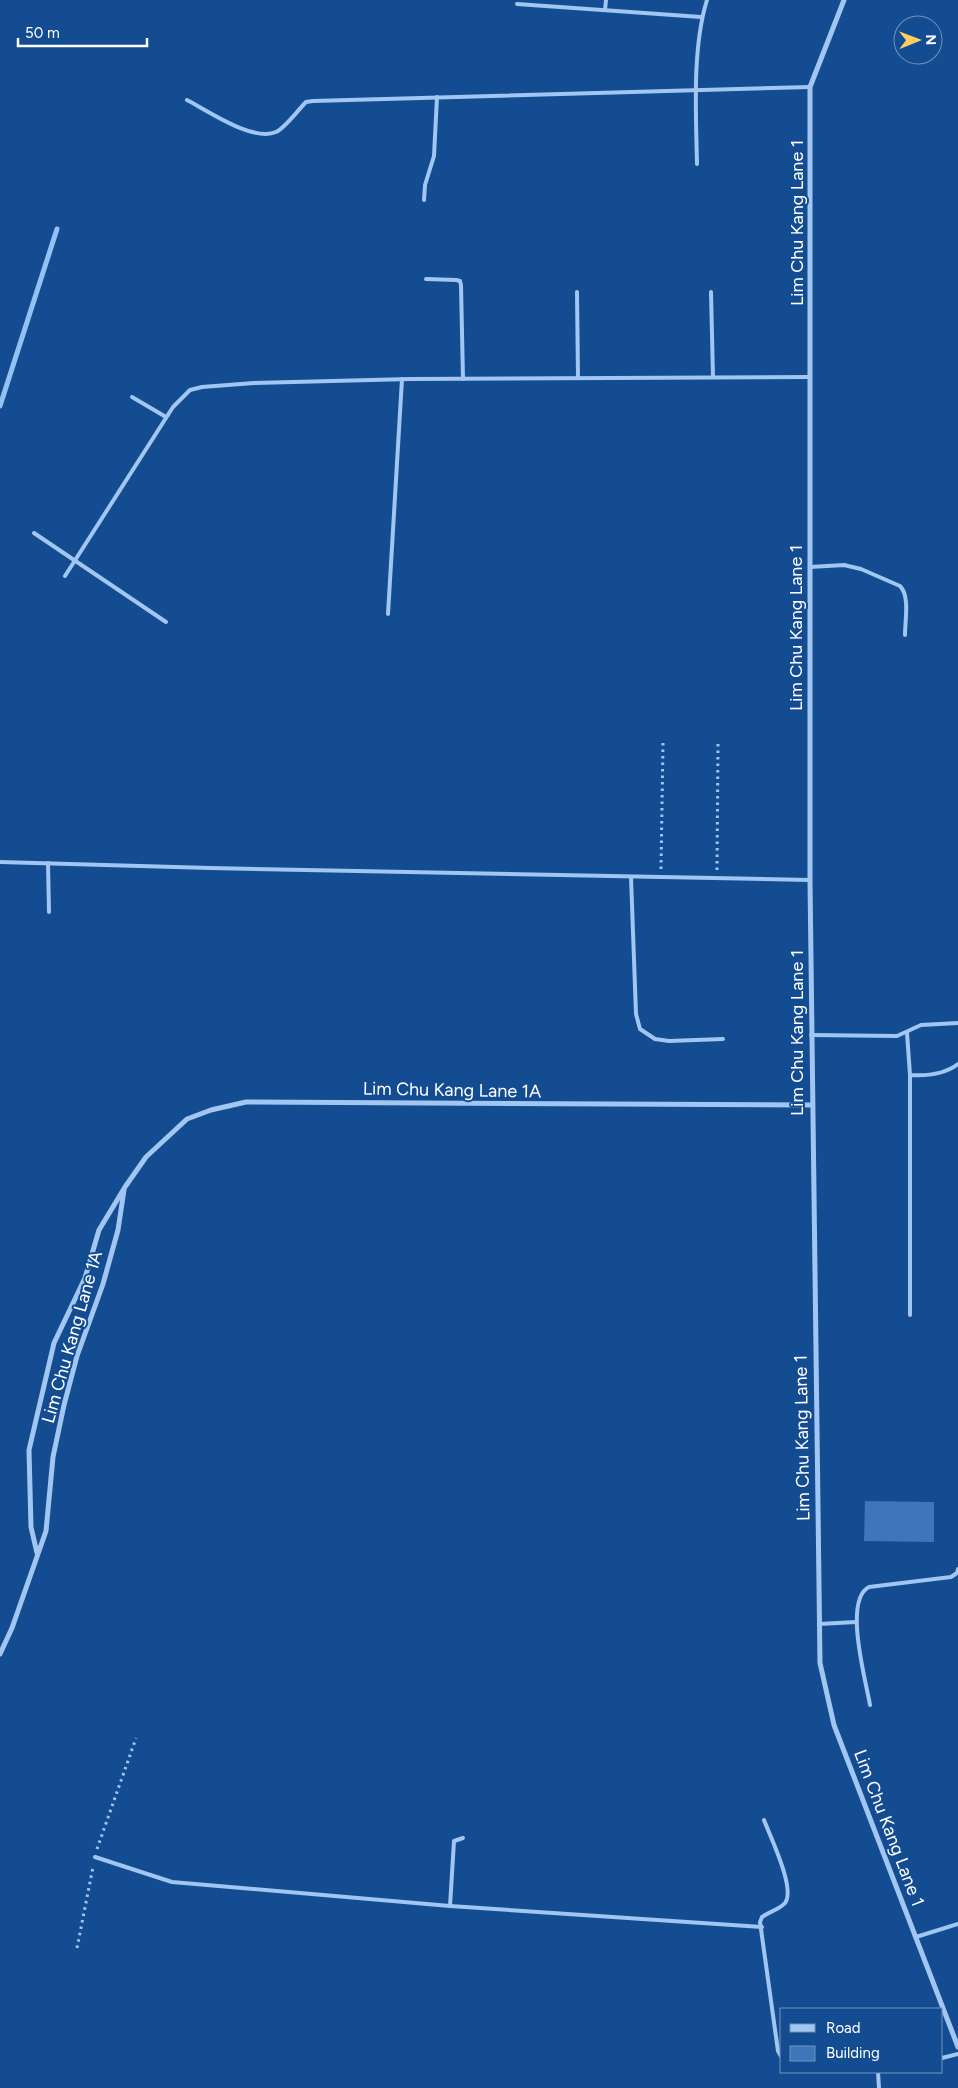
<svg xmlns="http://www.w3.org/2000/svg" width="958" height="2088" viewBox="0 0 958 2088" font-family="Figtree,sans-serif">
  <rect width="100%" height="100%" fill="#144c91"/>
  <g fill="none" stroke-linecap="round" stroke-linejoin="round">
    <!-- stream -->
    <path stroke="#93c1f4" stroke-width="5" d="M0,406l57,-177"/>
  </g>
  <!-- building -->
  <path fill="#3d76b9" d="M865,1501l69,1v40l-70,-1z"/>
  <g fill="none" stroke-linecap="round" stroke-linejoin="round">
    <!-- path -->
    <g stroke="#a1c6f1" stroke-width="3" stroke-dasharray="2.5 4" stroke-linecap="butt">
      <path d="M661,869l2,-126"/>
      <path d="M717,870l1,-126"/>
      <path d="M97,1849l39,-111"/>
      <path d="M77,1948l16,-81"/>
    </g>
    <!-- lane -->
    <g stroke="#a1c6f1" stroke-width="4">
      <path d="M517,4l184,13"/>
      <path d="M605,10l1,-10"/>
      <path d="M187,100c21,11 66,42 89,32 9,-4 22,-22 30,-30l7,-1 497,-14"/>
      <path d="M697,164c-1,-50 -5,-116 10,-164"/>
      <path d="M424,200l1,-15 9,-29 3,-59"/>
      <path d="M426,279l30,1 4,1 1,4 2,94"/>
      <path d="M577,292l1,86"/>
      <path d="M711,292l2,85"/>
      <path d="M132,397l34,20"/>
      <path d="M34,533l132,89"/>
      <path d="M810,567l34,-2 17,4 39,17c10,10 5,34 5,49"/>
      <path d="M65,576l108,-169 17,-17 12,-3 52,-4 156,-4 400,-2"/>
      <path d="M388,614l14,-235"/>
      <path d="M0,862l210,6 600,12"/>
      <path d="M48,863l1,49"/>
      <path d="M631,877l5,137 4,15 15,10 14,2 54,-2"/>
      <path d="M907,1033l3,42v240"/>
      <path d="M811,1035l86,1 24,-11 37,-2"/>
      <path d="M910,1075c16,1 35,-1 48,-11"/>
      <path d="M819,1624l37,-2"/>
      <path d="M870,1705c-4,-24 -27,-105 -1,-118l82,-10 6,-4 1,-4"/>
      <path d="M764,1820c6,16 32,69 21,83 -5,6 -16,9 -23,14l-2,5 18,129 4,7"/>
      <path d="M95,1857l77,25 278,24 312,21"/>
      <path d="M450,1906l4,-65 9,-3"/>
      <path d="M916,1937l42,-13"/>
      <path d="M942,2058l16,-4"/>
      <path d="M878,2072l1,16"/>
    </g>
    <!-- street -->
    <g stroke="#a1c6f1" stroke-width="5">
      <path d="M844,0l-34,87v793l10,783 14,62 124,322"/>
      <path d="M37,1553l-6,-26 -2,-77 25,-107 31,-65 14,-48 26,-43 21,-30 41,-38 24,-9 35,-8 565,3"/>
      <path d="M0,1654l12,-26 34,-97 7,-74 11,-52 13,-49 26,-72 15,-54 6,-40"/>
    </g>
  </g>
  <g text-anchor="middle" stroke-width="4" stroke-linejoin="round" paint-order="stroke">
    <!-- street labels -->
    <g font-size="18" fill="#fff" stroke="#144c91">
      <text transform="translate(797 223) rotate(-90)" y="6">Lim Chu Kang Lane 1</text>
      <text transform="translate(796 628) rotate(-90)" y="6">Lim Chu Kang Lane 1</text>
      <text transform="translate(797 1033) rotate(-90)" y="6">Lim Chu Kang Lane 1</text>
      <text transform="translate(452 1090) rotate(1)" y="6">Lim Chu Kang Lane 1A</text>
      <text transform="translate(72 1337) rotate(-74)" y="6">Lim Chu Kang Lane 1A</text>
      <text transform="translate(802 1438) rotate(-91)" y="6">Lim Chu Kang Lane 1</text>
      <text transform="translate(889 1828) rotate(69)" y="6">Lim Chu Kang Lane 1</text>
    </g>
  </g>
  <!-- legend -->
  <rect x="780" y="2008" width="162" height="65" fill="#144c91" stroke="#7294bd"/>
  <rect x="790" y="2024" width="25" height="8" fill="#a1c6f1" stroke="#7294bd"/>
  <text x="826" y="2033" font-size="15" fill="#ffffff">Road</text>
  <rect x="790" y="2046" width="25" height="15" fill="#3d76b9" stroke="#7294bd"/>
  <text x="826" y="2058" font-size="15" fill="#ffffff">Building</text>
  <!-- north arrow -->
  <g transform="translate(918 40) rotate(89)"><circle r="24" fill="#144c91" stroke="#7294bd"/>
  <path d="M0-4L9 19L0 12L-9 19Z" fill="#ffcf61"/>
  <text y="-8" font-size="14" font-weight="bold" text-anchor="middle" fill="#ffffff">N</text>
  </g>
  <!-- scale -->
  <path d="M18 38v8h129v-8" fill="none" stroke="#ffffff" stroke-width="2.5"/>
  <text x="25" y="38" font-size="15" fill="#ffffff" stroke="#144c91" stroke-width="4" paint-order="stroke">50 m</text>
</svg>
